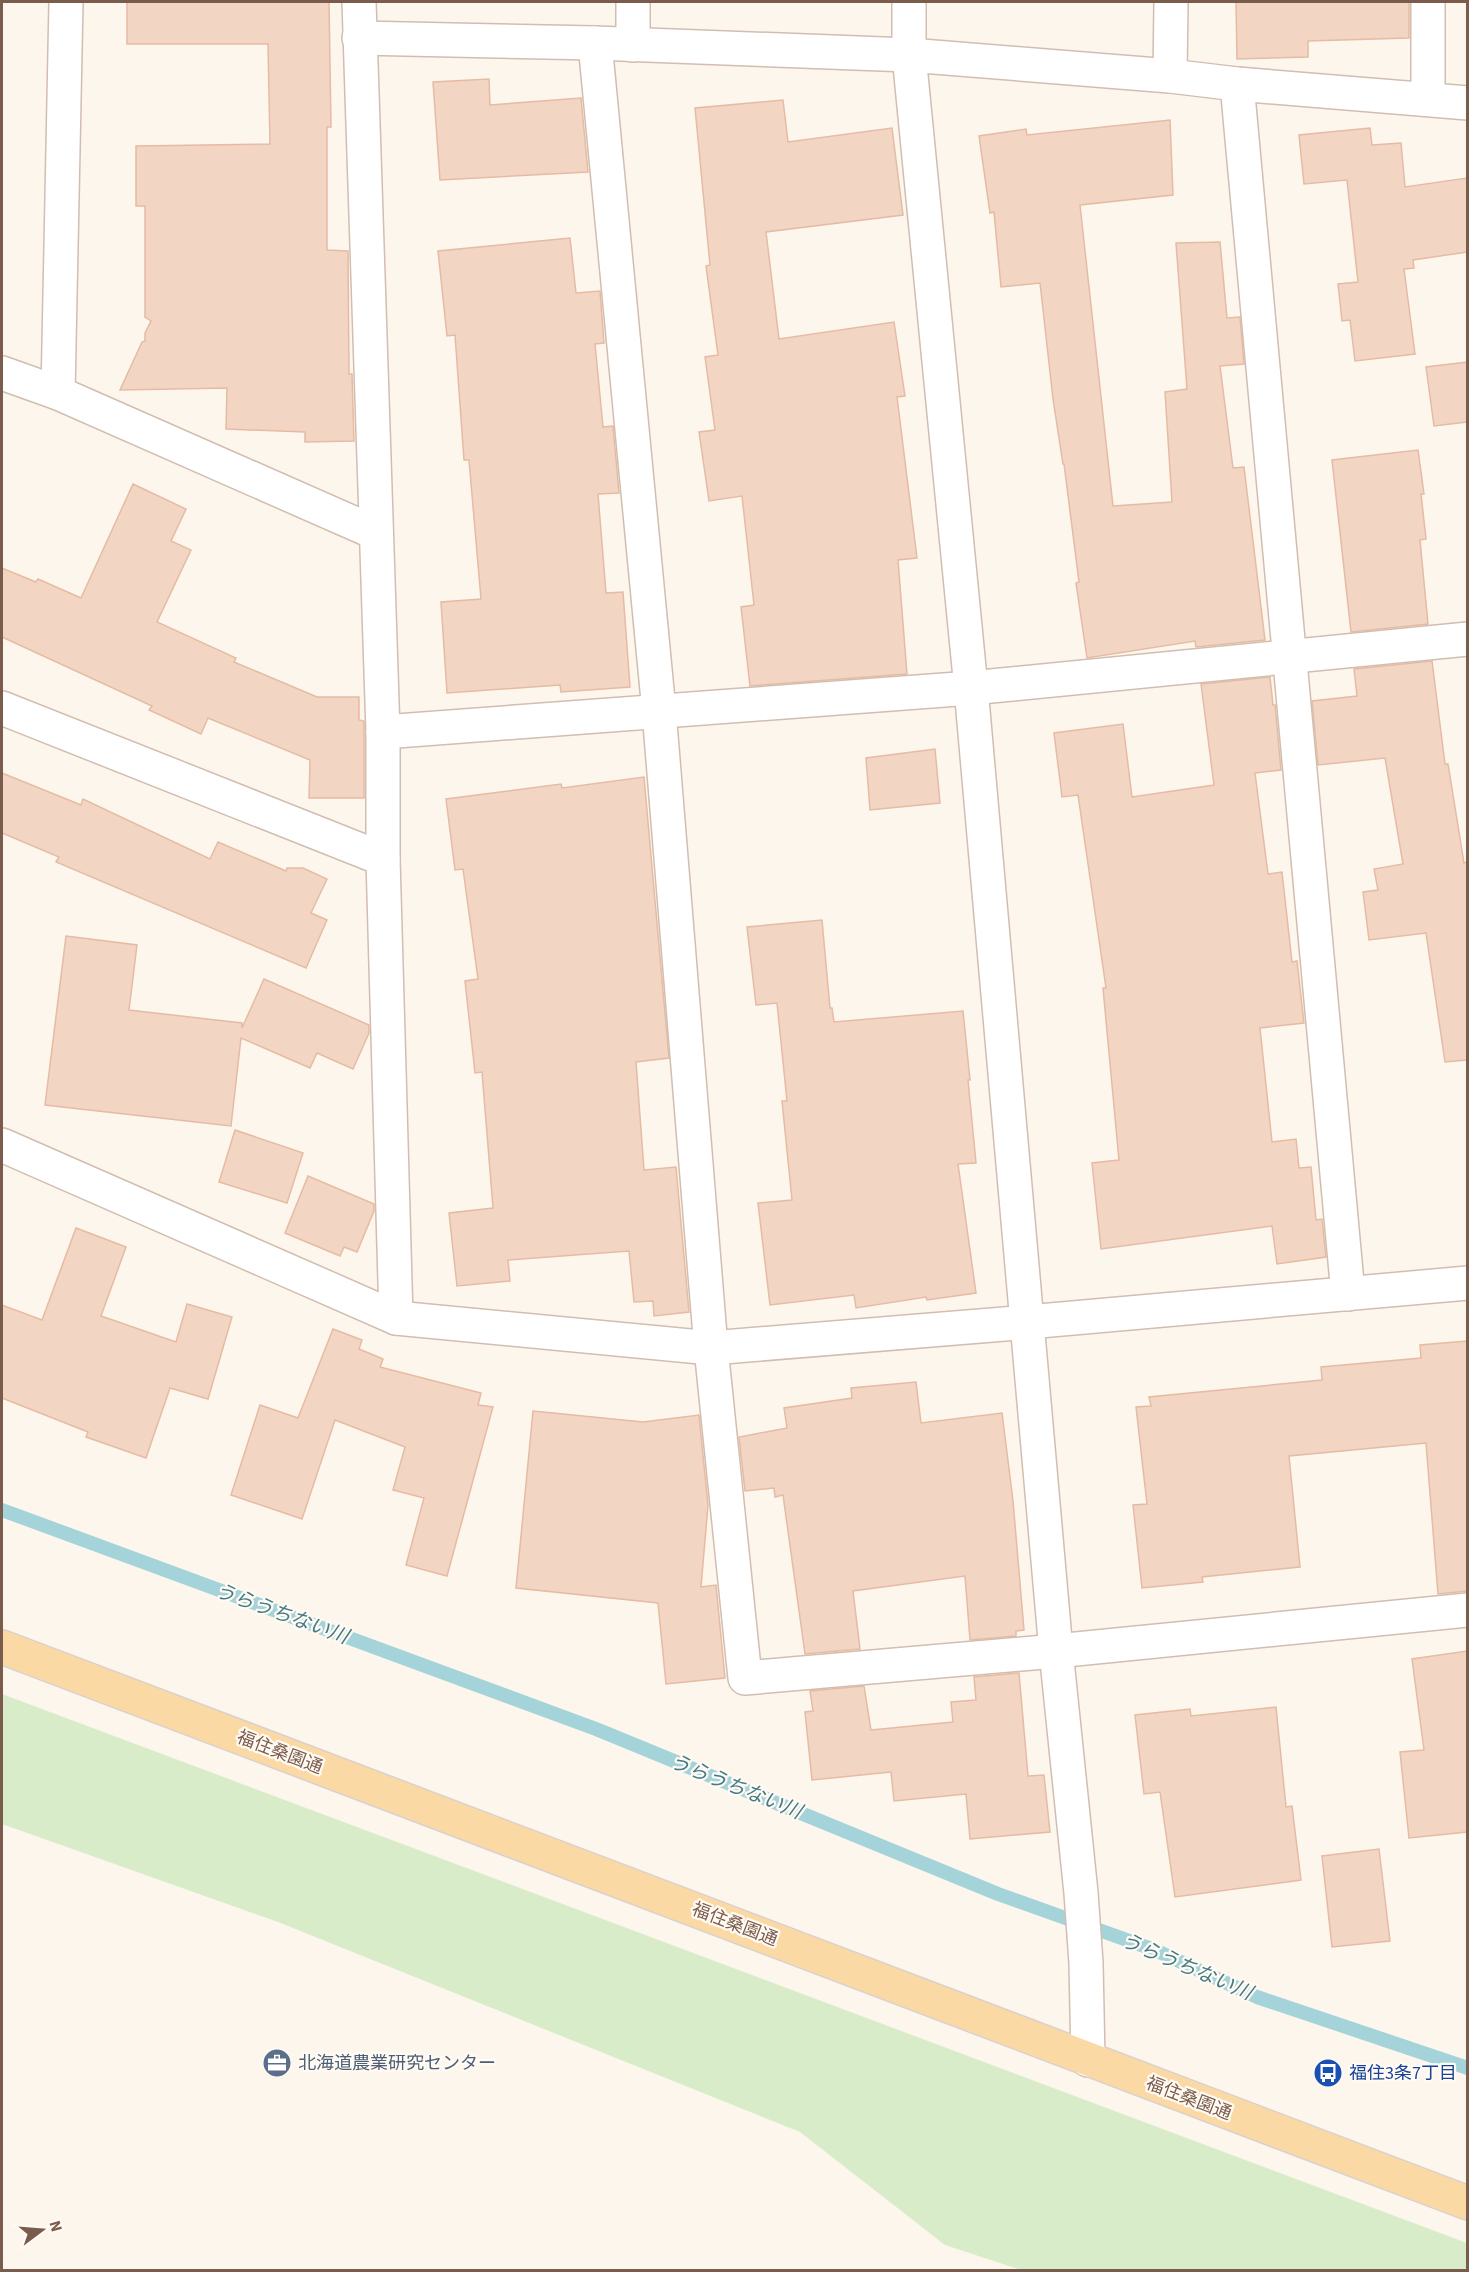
<svg xmlns="http://www.w3.org/2000/svg" width="1469" height="2272" viewBox="0 0 1469 2272" font-family="'Source Sans 3','Noto Sans JP',sans-serif">
  <rect width="100%" height="100%" fill="#fdf6ec"/>
  <!-- green -->
  <path fill="#d8ecc9" d="M2,1694l1465,549v27h-446l-76,-25 -145,-113 -522,-210 -276,-98z"/>
  <g fill="none" stroke-linecap="round" stroke-linejoin="round">
    <!-- stream -->
    <path stroke="#a5d3da" stroke-width="14" d="M2,1510l594,219 402,165 157,56 102,47 211,71"/>
  </g>
  <!-- building -->
  <g fill="#f3d5c3" stroke="#e6bba3" stroke-width="1.5">
    <path d="M127,2h202l2,125h-4v123l21,1 1,123h3l2,67 -49,1v-10l-79,-3 1,-41 -107,2 22,-48 3,-1v-8l6,-12 -6,-4v-111h-9v-60l134,-2 -2,-100h-141z"/>
    <path d="M1236,2h173v36l-101,3v16l-71,2z"/>
    <path d="M489,79l1,26 91,-7 7,74 -148,8 -7,-98z"/>
    <path d="M783,100l5,42 104,-14 11,87 -137,17 13,107 115,-17 11,74 -8,1 20,161 -19,2 9,114 -157,12 -9,-79 13,-2 -12,-109 -33,5 -10,-69 16,-2 -10,-73 13,-2 -12,-89 4,-1 -15,-157z"/>
    <path d="M1170,120l3,75 -93,10 33,301 59,-4 -7,-110 22,-3 -11,-146 44,-1 7,76 13,-1 4,47 -24,2 13,102 11,-1 21,173 -69,7 -1,-6 -108,17 -11,-75 3,-1 -15,-118h-1l-10,-65 -13,-116 -39,4 -7,-75 -4,1 -11,-77 47,-7 1,6z"/>
    <path d="M1370,128l2,17 29,-2 4,44 62,-9v74l-54,8 1,8 -10,1 11,85 -60,7 -5,-41 -8,1 -4,-37 20,-2 -11,-102 -43,4 -5,-49z"/>
    <path d="M570,238l6,55 24,-2 4,52 -9,1 8,83 10,-1 6,67 -21,1 8,99 17,-1 7,95 -69,5 -1,-7 -113,8 -6,-91 40,-3 -12,-139h-5l-9,-125 -8,1 -9,-85z"/>
    <path d="M1467,362v60l-33,4 -8,-59z"/>
    <path d="M1418,450l6,44h-3l5,45 -6,1 8,84 -77,8 -19,-172z"/>
    <path d="M133,484l53,25 -15,32 20,9 -34,72 79,36 -2,4 83,35h42v23l5,1v77h-55l1,-38 -102,-42 -7,16 -52,-24 3,-4 -150,-69v-69l34,14 2,-3 43,19z"/>
    <path d="M1432,661l13,103h3l16,99 3,-1v198l-22,2 -19,-129 -57,7 -6,-48 15,-2 -4,-21 29,-5 -18,-106 -67,7 -6,-64 45,-5 -3,-27z"/>
    <path d="M1270,677l3,28h2l6,65 -26,3 13,101 14,-2 10,90 5,-1 7,62 -44,5 12,114 24,-3 3,29 12,-1 5,53 6,-1 4,38 -49,7 -5,-38 -171,23 -9,-86 27,-3 -16,-172h3l-28,-193 -16,2 -8,-64 69,-9 9,73 82,-12 -13,-101z"/>
    <path d="M935,749l5,54 -70,7 -4,-52z"/>
    <path d="M2,773l79,32 2,-6 127,60 8,-17 68,29 1,-3h16l24,11 -16,34 16,7 -21,48 -250,-106 3,-5 -57,-24z"/>
    <path d="M644,777l25,281 -33,4 8,108 32,-3 13,145 -35,4 -1,-15 -19,1 -5,-51 -121,9 2,21 -53,5 -8,-73 44,-5 -11,-136 -7,1 -10,-92 13,-2 -15,-110 -8,1 -9,-71 115,-15 1,4z"/>
    <path d="M822,920l8,88h2l2,14 129,-11 7,69h-2l8,83 -18,1 18,129 -49,7 -1,-3 -70,11 -2,-13 -84,10 -12,-102 34,-3 -10,-99h5l-10,-98 -21,2 -9,-78z"/>
    <path d="M66,936l71,9 -8,65 113,13v5l22,-49 105,46v8l-16,36 -36,-16 -7,15 -69,-30 -10,88 -186,-21z"/>
    <path d="M235,1130l68,23 -16,50 -68,-21z"/>
    <path d="M308,1176l66,28v7l-17,41 -13,-5 -4,9 -55,-23z"/>
    <path d="M76,1228l50,19 -25,69 75,26 11,-38 45,13 -24,82 -38,-11 -24,70 -60,-21 2,-5 -86,-34v-93l40,15z"/>
    <path d="M333,1329l29,11 -3,9 24,10 -3,8 101,26 -3,12 15,2 -46,169 -41,-11 18,-67 -31,-8 12,-43 -70,-27 -33,99 -71,-24 29,-90 38,13z"/>
    <path d="M1467,1341v250l-29,3 -12,-151 -137,13 11,111 -98,10 1,5 -61,6 -9,-83 14,-1 -11,-97 15,-1 -2,-9 173,-17 -1,-13 100,-9 -1,-13z"/>
    <path d="M916,1382l5,41 81,-10 11,88 11,129 -8,1v5l-46,4 -5,-64 -112,15 7,58 -55,5 -22,-159 -8,2 -1,-9 -29,3 -6,-54 48,-9 -3,-20 68,-10 -1,-10z"/>
    <path d="M533,1411l110,11 56,-7 9,90 -7,82 15,-2 9,93 -59,6 -8,-81 -142,-15z"/>
    <path d="M1467,1651v181l-58,6 -9,-86 24,-2 -12,-91z"/>
    <path d="M1019,1673l9,103 16,-1 6,57 -80,7 -4,-45 -72,7 -3,-29 -79,8 -7,-68 8,-1 -3,-20 54,-5 7,44 82,-8 -2,-20 25,-2 -2,-23z"/>
    <path d="M1276,1707l10,100 6,-1 9,74 -126,17 -15,-105 -16,2 -9,-79 55,-6 1,7z"/>
    <path d="M1379,1849l11,92 -58,6 -10,-91z"/>
  </g>
  <g fill="none" stroke-linecap="round" stroke-linejoin="round">
    <!-- minor casing -->
    <g stroke="#d1beb0" stroke-width="36">
      <g id="minor">
        <path d="M633,2v43"/>
        <path d="M909,2v53l62,633 85,963 25,242 5,70 2,97"/>
        <path d="M1428,2v97"/>
        <path d="M359,38l236,5 314,12 261,21 67,8 231,19"/>
        <path d="M595,43l64,668 52,637 34,330 311,-27 412,-41"/>
        <path d="M1170,76l1,-74"/>
        <path d="M1237,84l111,1210"/>
        <path d="M2,373l56,20 318,140"/>
        <path d="M58,393l8,-391"/>
        <path d="M2,708l381,151"/>
        <path d="M383,732l588,-44 497,-49"/>
        <path d="M2,1145l394,173 -13,-459v-127l-24,-730"/>
        <path d="M396,1318l315,30 317,-26 440,-39"/>
      </g>
    </g>
    <!-- primary casing -->
    <g stroke="#dad1cd" stroke-width="36">
      <path id="primary" d="M2,1647l1466,556"/>
    </g>
    <!-- minor -->
    <use href="#minor" stroke="#fff" stroke-width="33"/>
    <!-- primary -->
    <use href="#primary" stroke="#fbd9a5" stroke-width="33"/>
  </g>
  <!-- icons -->
  <defs>
    <g id="office-disc" transform="scale(1.5)"><circle r="9.5" fill="#5c6f8a" stroke="#fffaf3"/><path d="M-6-3h4V-5.5h4V-3h4V5H-6ZM-1-4.5V-3h2v-1.5ZM-6 0V1H6V0Z" fill="#fff"/></g>
    <g id="bus-disc" transform="scale(1.5)"><circle r="9.5" fill="#1a4fb4" stroke="#fffaf3"/><path d="M-5-6H5V4H4V6H2V4H-2V6H-4V4H-5ZM-3.5-4V0h7V-4ZM-3.5 1.2v1.5H-2V1.2ZM2 1.2v1.5H3.5V1.2Z" fill="#fff"/></g>
  </defs>
  <g fill-rule="evenodd">
    <use href="#office-disc" x="277" y="2063"/>
    <use href="#bus-disc" x="1328" y="2073"/>
  </g>
  <g text-anchor="middle" stroke-width="4.5" stroke-linejoin="round" paint-order="stroke">
    <!-- street labels -->
    <g font-size="18" fill="#7a5c4d" stroke="#fffaf3">
      <text transform="translate(280 1752) rotate(21)" y="6">福住桑園通</text>
      <text transform="translate(735 1924) rotate(21)" y="6">福住桑園通</text>
      <text transform="translate(1189 2098) rotate(21)" y="6">福住桑園通</text>
    </g>
    <!-- service labels -->
    <g font-size="18" fill="#4e5e75" stroke="#fffaf3" text-anchor="start">
      <text x="298" y="2069">北海道農業研究センター</text>
    </g>
    <!-- transit labels -->
    <g font-size="18" fill="#164399" stroke="#fffaf3" text-anchor="start">
      <text x="1349" y="2079">福住3条7丁目</text>
    </g>
    <!-- water labels -->
    <g font-size="20" font-style="italic" fill="#437c86" stroke="#fffaf3">
      <text transform="translate(282 1613) rotate(20)" y="7">うらうちない川</text>
      <text transform="translate(736 1786) rotate(22)" y="7">うらうちない川</text>
      <text transform="translate(1187 1966) rotate(23)" y="7">うらうちない川</text>
    </g>
  </g>
  <!-- border -->
  <rect width="1469" height="2272" fill="none" stroke="#7a5c4d" stroke-width="6"/>
  <!-- north arrow -->
  <g transform="translate(42 2230) rotate(74)" stroke="#fffaf3" stroke-width="4.5" paint-order="stroke">
  <path d="M0-4.5L10 22L0 15L-10 22Z" fill="#7a5c4d"/>
  <text y="-9" font-size="16" font-weight="bold" text-anchor="middle" fill="#7a5c4d">N</text>
  </g>
</svg>
